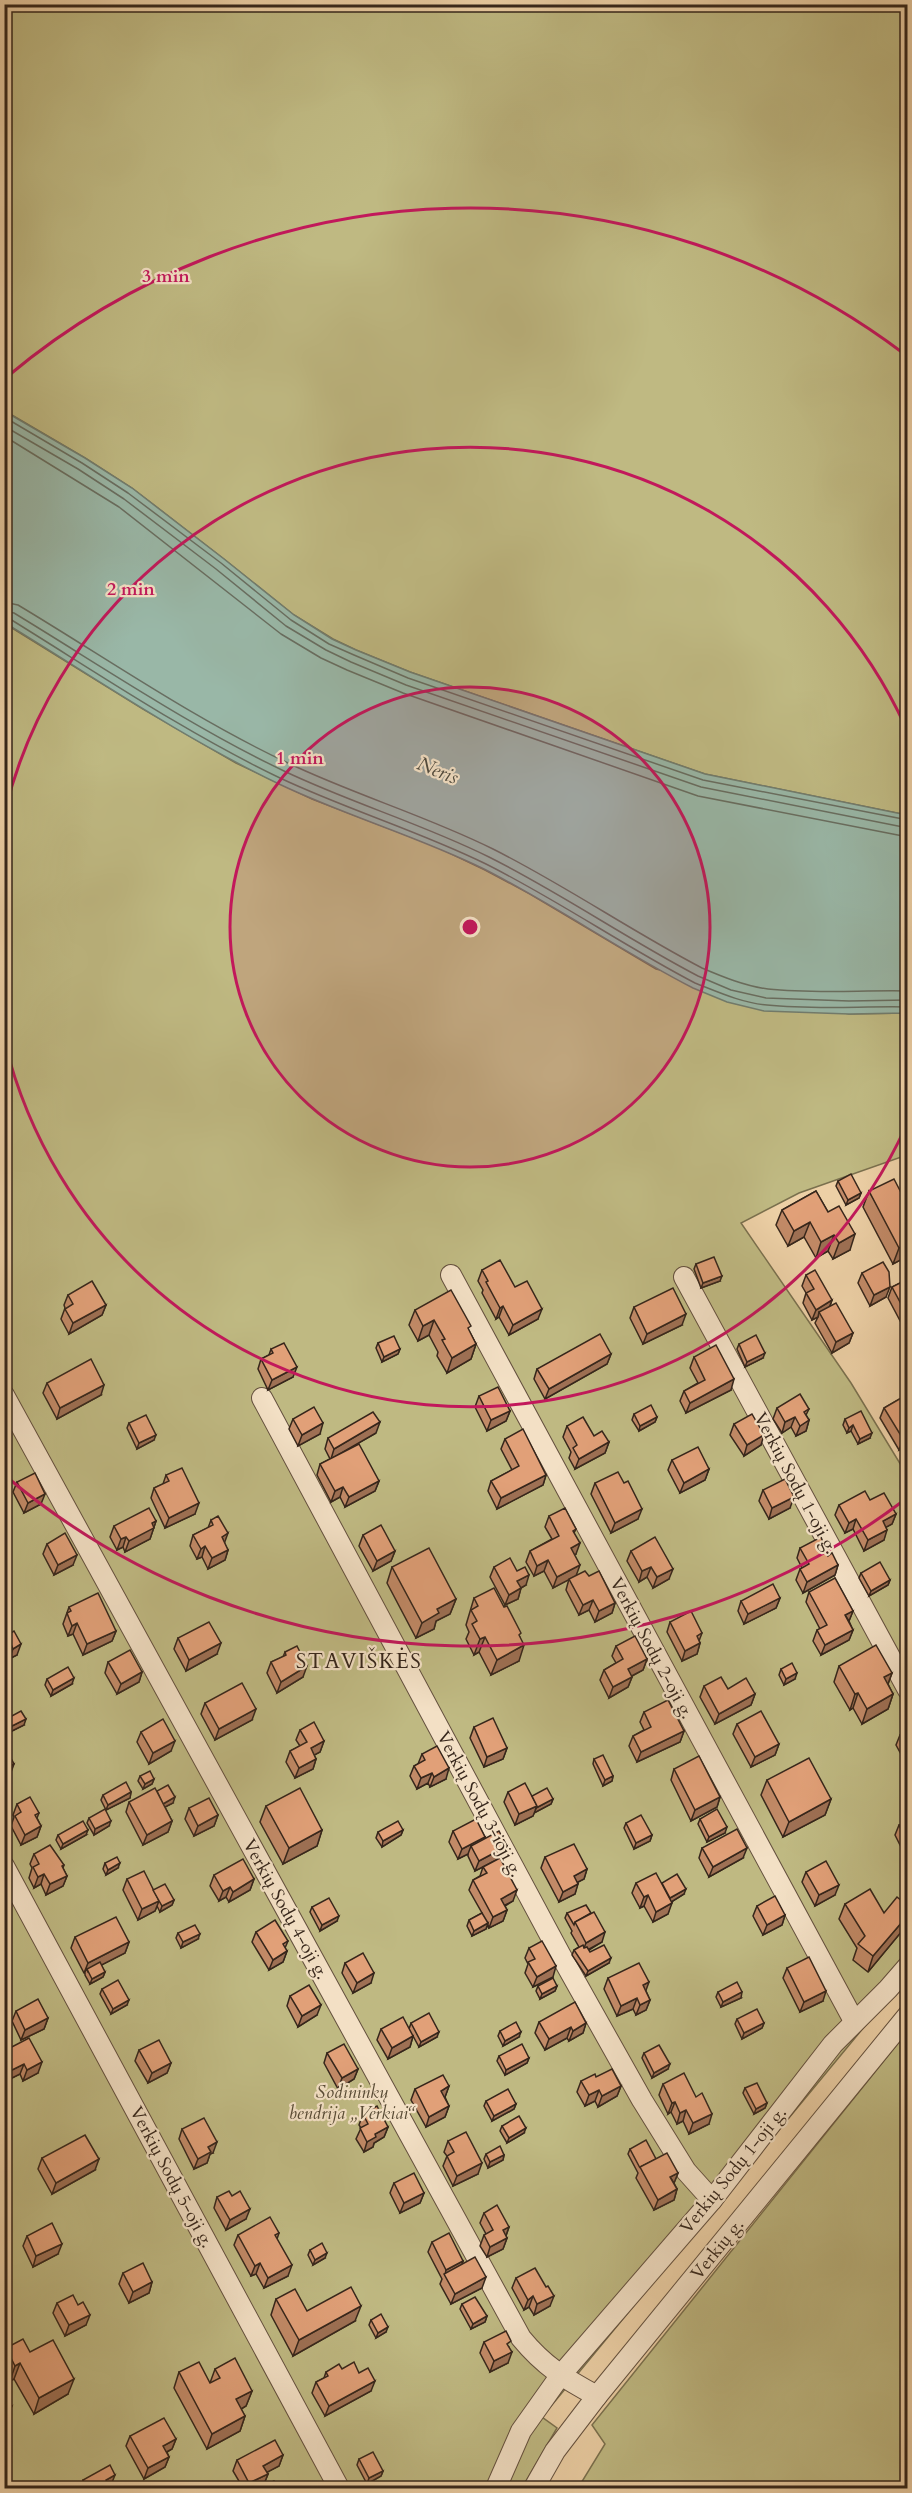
<svg xmlns="http://www.w3.org/2000/svg" width="912" height="2493" viewBox="0 0 912 2493" font-family="Cardo,serif">
  <rect width="100%" height="100%" fill="#edd0a6"/>
  <filter id="stains"><feTurbulence type="fractalNoise" baseFrequency=".00333" numOctaves="4"/><feColorMatrix values="0 0 0 0 .2 0 0 0 0 .09 0 0 0 0 .02 0 0 0 .5 -.17"/></filter>
  <radialGradient id="worn" r=".72"><stop offset=".6" stop-color="#630" stop-opacity="0"/><stop offset="1" stop-color="#630" stop-opacity=".3"/></radialGradient>
  <!-- green -->
  <g fill="#bfb982" stroke="#7a704e" stroke-width="1.5">
    <path d="M5,5h902v810l-202,-41 -295,-102 -54,-22 -23,-11 -39,-24 -70,-56 -92,-71 -47,-30 -80,-47z"/>
    <path d="M4,623l139,86 93,54 76,36 125,48 48,23 45,24 126,75 193,45 58,-1v142l-108,38 -58,30 110,160 56,92v500l-365,442 15,11 -35,60h-517z"/>
    <path d="M907,2032v456h-329l27,-44 -13,-19z"/>
  </g>
  <!-- water -->
  <path fill="#99b7a7" stroke="#717d6f" stroke-width="1.5" d="M4,411l81,47 47,30 92,71 70,56 38,24 24,11 54,22 295,102 202,41v198l-58,1 -85,-3 -37,-9 -34,-14c-72,-37 -138,-83 -209,-119 -67,-33 -138,-53 -205,-85 -96,-46 -184,-106 -274,-161z"/>
  <g fill="none" stroke-linecap="round" stroke-linejoin="round">
    <!-- shore -->
    <g stroke="#686e61" stroke-width="1.5">
      <path d="M4,417l78,46 46,30 93,70 70,57 38,24 25,11 54,23 295,102 205,40"/>
      <path d="M4,426l74,43 46,30 92,70 70,57 40,24 25,12 55,23 295,102 207,41"/>
      <path d="M4,436l115,71 162,127 40,24 26,12 56,23 295,103 210,41"/>
      <path d="M4,602l14,3c90,54 176,114 270,158 67,32 139,53 205,86 72,36 138,82 209,119 21,9 43,18 66,21 46,5 93,1 140,2"/>
      <path d="M4,611l10,2c89,54 176,113 270,158 67,32 139,53 205,86 72,36 138,82 209,119l33,14 35,8 83,3 59,-1"/>
      <path d="M4,619h6c89,55 176,114 270,159 68,32 139,53 206,86 72,36 138,82 209,119 23,9 47,20 72,22 47,5 94,1 141,2"/>
    </g>
    <!-- street casing -->
    <g stroke="#64503e" stroke-width="22">
      <g id="street">
        <path d="M451,1275l403,746"/>
        <path d="M684,1277l224,413"/>
        <path d="M4,1395l517,943c23,28 44,41 76,58"/>
        <path d="M262,1398l298,556 82,146 44,71 26,29"/>
        <path d="M4,1866l335,622"/>
        <path d="M496,2488l25,-57 39,-55 152,-176 121,-156 55,-55 20,-23"/>
        <path d="M534,2488l21,-37 42,-55 311,-381"/>
      </g>
    </g>
    <!-- street -->
    <use href="#street" stroke="#f3e0c5" stroke-width="20"/>
  </g>
  <!-- wall -->
  <g fill="#c28a67" stroke="#36261b" stroke-width="1.5">
    <path d="M908,1177v19l-5,-8z"/>
    <path d="M838,1181l23,12 -2,5 -13,7 -10,-19z"/>
    <path d="M816,1191l34,59 -17,9 -5,-8 -12,7 -12,-21 -16,9 -12,-21 6,-15z"/>
    <path d="M869,1191l39,65 -15,8 -30,-57z"/>
    <path d="M696,1264l24,17 -19,7 -7,-19z"/>
    <path d="M482,1270l33,17 23,32 -29,16 -10,-18 -3,2 -14,-26 1,-3 -5,-9z"/>
    <path d="M862,1273l24,24 -16,9 -12,-23z"/>
    <path d="M806,1275l26,25 -2,6 23,27 -4,10 -17,10 -17,-30 3,-6 -6,3 -9,-17 3,-10 -4,-7z"/>
    <path d="M908,1279v52l-2,1 -18,-34 4,-11z"/>
    <path d="M68,1295l38,10 -4,10 -33,19 -8,-15 4,-11 -1,-3z"/>
    <path d="M634,1307l48,18 -39,19 -13,-26z"/>
    <path d="M415,1310l54,21 7,13 -5,15 -24,14 -10,-17 1,-4 -9,-17 -11,6 -9,-16z"/>
    <path d="M378,1343l22,6 -2,5 -16,8 -6,-14z"/>
    <path d="M739,1344l24,14 -18,9 -8,-18z"/>
    <path d="M271,1349l22,28 -25,13 -10,-21 3,-10 8,-4z"/>
    <path d="M611,1354l-4,10 -62,35 -11,-20 3,-10z"/>
    <path d="M694,1357l37,33 -45,23 -6,-12 4,-10 14,-8 -8,-15z"/>
    <path d="M47,1383l54,12 -44,24 -14,-26z"/>
    <path d="M908,1394v51l-9,5 -19,-32 4,-10z"/>
    <path d="M479,1396l31,15 -4,10 -19,10 -12,-24z"/>
    <path d="M777,1408l32,1 -3,6 3,5 -3,11 -10,5 -5,-9 -9,6 -9,-14z"/>
    <path d="M634,1414l23,3 -2,5 -16,9 -7,-11z"/>
    <path d="M293,1419l27,15 -22,12 -9,-17z"/>
    <path d="M845,1419l25,19 -12,6 -7,-13 -4,2 -4,-8z"/>
    <path d="M129,1423l25,17 -17,9 -10,-21z"/>
    <path d="M734,1424l27,21 -17,11 -14,-21z"/>
    <path d="M567,1426l42,16 -4,11 -30,16 -6,-11 2,-6 -8,-15z"/>
    <path d="M376,1433l-37,21 40,27 -4,10 -30,16 -5,-10 -9,5 -14,-27 3,-11 10,-5 -5,-10 3,-11z"/>
    <path d="M505,1439l41,36 -3,10 -46,24 -9,-18 3,-10 21,-11 -11,-21z"/>
    <path d="M672,1460l37,9 -4,11 -25,13 -12,-23z"/>
    <path d="M166,1475l29,39 -30,14 -14,-30 3,-10 9,-4z"/>
    <path d="M17,1482l24,22 -17,9 -11,-21z"/>
    <path d="M595,1483h29l14,36 -27,14 -20,-39z"/>
    <path d="M763,1490l27,18 -21,11 -10,-18z"/>
    <path d="M870,1500l26,14 -4,10 -6,3 -2,13 -20,11 -11,-22 -8,4 -10,-18 4,-10z"/>
    <path d="M549,1516l27,13 -2,4 2,21h-2l2,22h13l26,27 -3,10 -17,9 -6,-12 -10,5 -13,-25 3,-11 -16,9 -9,-17 -10,5 -8,-14 4,-11 22,-12 -7,-12z"/>
    <path d="M211,1520l17,30 -3,10 -17,9 -6,-12 -5,2 -7,-13 3,-11 15,-7z"/>
    <path d="M156,1521l-6,18 -25,13 -2,-5 -6,3 -7,-13 4,-11z"/>
    <path d="M363,1535l32,16 -4,10 -18,10 -14,-25z"/>
    <path d="M47,1544l26,21 -19,10 -11,-21z"/>
    <path d="M800,1548l28,8 10,9 -3,10 -32,18 -7,-13 4,-11 2,-1 -5,-10z"/>
    <path d="M631,1551l38,28 -16,9 -6,-11 -8,5 -12,-21z"/>
    <path d="M392,1567l64,32 -6,15 -14,7 -2,8 -18,9 -29,-55z"/>
    <path d="M494,1567l32,18 -5,3 -3,11 -13,6 -15,-28z"/>
    <path d="M861,1573l29,7 -2,5 -19,11 -10,-18z"/>
    <path d="M809,1592l44,19 -4,10 4,9 -4,10 -28,15 -8,-14 4,-11 3,-1 -14,-27z"/>
    <path d="M474,1598l46,39 -1,24 -28,14 -12,-23 -5,3 -8,-16 3,-7 -3,-7z"/>
    <path d="M780,1598l-4,10 -32,16 -6,-13 3,-10z"/>
    <path d="M69,1607l47,24 -4,10 -29,14 -10,-21 -5,2 -5,-12z"/>
    <path d="M670,1622l32,11 -3,8 1,2 -3,11 -15,7 -15,-29z"/>
    <path d="M4,1632l13,23 -8,4 -3,-6z"/>
    <path d="M178,1638l39,16 -31,17 -12,-22z"/>
    <path d="M616,1646l31,13 -4,11 -11,6v1l-4,10 -19,11 -9,-18 4,-10 12,-7 -4,-7z"/>
    <path d="M285,1652l18,25 -26,16 -10,-20 4,-11 12,-5z"/>
    <path d="M108,1662l34,10 -3,10 -22,12 -12,-21z"/>
    <path d="M839,1666l53,7 -4,11 5,10 -5,15 -26,15 -9,-16 -3,2 -16,-28z"/>
    <path d="M781,1669l14,10 -11,6 -5,-10z"/>
    <path d="M47,1679l25,5 -21,12 -6,-11z"/>
    <path d="M704,1686l24,3 27,5 -4,11 -36,19 -15,-27z"/>
    <path d="M205,1703l47,17 -37,20 -14,-26z"/>
    <path d="M644,1712l40,19 -4,11 -43,20 -8,-16 4,-10 11,-6 -4,-8z"/>
    <path d="M8,1718l16,7 -14,7 -4,-9z"/>
    <path d="M737,1724l42,20 -4,11 -24,12 -18,-33z"/>
    <path d="M474,1727l33,21 -4,11 -19,8 -14,-29z"/>
    <path d="M300,1730l24,11 -4,11 -6,3 2,4 -3,10 -18,9 -9,-16 4,-11 10,-5 -4,-6z"/>
    <path d="M908,1731v36l-12,-22 4,-10z"/>
    <path d="M141,1732l30,19 -22,13 -12,-22z"/>
    <path d="M422,1754l24,25 -16,8 -2,-4 -11,6 -7,-13 4,-10 4,-2z"/>
    <path d="M594,1759l19,17 -1,5 -9,5 -10,-22z"/>
    <path d="M674,1769l46,28 -3,10 -26,14 -20,-41z"/>
    <path d="M140,1776l14,3 -2,5 -9,5 -5,-8z"/>
    <path d="M767,1780l64,19 -6,16 -42,22 -22,-42z"/>
    <path d="M131,1792l-1,6 -24,12 -5,-10 2,-5z"/>
    <path d="M156,1792l17,11 -8,4 7,14 -4,11 -25,13 -17,-33 3,-10z"/>
    <path d="M508,1792l24,4 21,3 -2,5 -17,9 -1,3 -18,9 -11,-23z"/>
    <path d="M17,1804l22,9 -2,5 4,8 -4,11 -16,8 -10,-19 3,-9 -1,-2z"/>
    <path d="M266,1806l56,24 -5,16 -34,18 -23,-42z"/>
    <path d="M189,1808l29,7 -4,11 -20,10 -9,-17z"/>
    <path d="M89,1818l20,8 -15,9 -7,-12z"/>
    <path d="M700,1819l25,14 -18,9 -9,-18z"/>
    <path d="M908,1821v35l-2,1 -11,-22 4,-10z"/>
    <path d="M626,1823l26,12 -2,6 -16,8 -10,-21z"/>
    <path d="M403,1830l-2,5 -19,12 -6,-9 2,-6z"/>
    <path d="M453,1831l32,6 -1,2 23,7 -3,10 -4,2 13,43 -8,5 2,4 -4,11 -14,7 -1,-3 -2,4 -14,7 -5,-10 2,-6 13,-7 -13,-23 4,-10 7,-4 3,-9 12,-6 -20,10 -7,-15v-2l-10,5 -9,-17z"/>
    <path d="M58,1835h28l-25,14 -5,-9z"/>
    <path d="M702,1848l41,10 -34,19 -10,-19z"/>
    <path d="M34,1854l30,11 -1,3 4,8 -4,10 -17,9 -5,-11 -7,4 -5,-10 3,-10 -2,-4z"/>
    <path d="M545,1857l42,12 -3,10 -6,3 -3,12 -16,8 -18,-34z"/>
    <path d="M105,1863l13,5 -12,7 -3,-6z"/>
    <path d="M806,1872l29,23 -20,11 -13,-24z"/>
    <path d="M214,1875l40,4 -4,11 -21,12 -3,-5 -7,4 -9,-15z"/>
    <path d="M127,1879l26,11 21,10 -2,5 -12,7 -3,-6 -2,5 -17,9 -15,-30z"/>
    <path d="M636,1883h26l22,11 -13,8 -3,12 -15,8 -9,-16 -4,2 -8,-15z"/>
    <path d="M845,1904l39,9 24,-7v16l-1,3 -39,47 -15,-12 4,-12 -18,-29z"/>
    <path d="M757,1906l28,9 -3,10 -19,10 -10,-19z"/>
    <path d="M312,1907l25,14 -17,10 -10,-19z"/>
    <path d="M567,1913l35,29 -13,8 1,2 19,11 -23,13 -14,-21 2,-5 5,-3 -8,-14 1,-2 -7,-13z"/>
    <path d="M256,1932l32,9 -3,7 2,3 -4,11 -14,8 -17,-28z"/>
    <path d="M178,1933l20,6 -17,9 -5,-10z"/>
    <path d="M75,1937l54,5 -4,11 -24,12 4,7 -2,5 -13,7 -5,-9v-2h-1l-13,-25z"/>
    <path d="M529,1948l24,29 -20,10 -8,-14 3,-9 -3,-6z"/>
    <path d="M345,1963l26,20 -18,10 -11,-20z"/>
    <path d="M787,1968l36,33 -23,11 -17,-34z"/>
    <path d="M608,1978l38,13 4,9 -4,10 -10,5 -3,-6 -16,7 -13,-27z"/>
    <path d="M538,1986h19l-2,5 -15,8 -4,-8z"/>
    <path d="M102,1989l25,16 -16,9 -11,-20z"/>
    <path d="M718,1992l23,6 -20,9 -5,-10z"/>
    <path d="M290,1996l27,19 -19,12 -11,-21z"/>
    <path d="M16,2011l32,7 -4,11 -23,11 -9,-19z"/>
    <path d="M737,2019l27,4 -2,5 -20,11 -7,-15z"/>
    <path d="M539,2022l47,1 -3,10 -14,8 -2,-3 -22,12 -10,-17z"/>
    <path d="M411,2023l26,14 -18,10 -6,-11 -3,11 -22,12 -11,-19 4,-11h28z"/>
    <path d="M500,2031l19,6 -16,9 -5,-10z"/>
    <path d="M139,2050l32,13 -4,10 -19,10 -13,-22z"/>
    <path d="M4,2051l34,22 -15,8 -3,-7 -16,8z"/>
    <path d="M327,2053l31,16 -4,10 -16,10 -14,-26z"/>
    <path d="M644,2053l24,16 -16,9 -10,-20z"/>
    <path d="M499,2056l30,2 -2,5 -22,12 -8,-14z"/>
    <path d="M596,2077l25,9 -4,10 -19,11 -3,-6 -10,5 -8,-14 4,-11z"/>
    <path d="M663,2084l46,40 -20,10 -6,-13 -6,3 -6,-12 -3,2 -9,-19z"/>
    <path d="M449,2086l-4,11 4,9 -4,11 -19,10 -15,-27 4,-11z"/>
    <path d="M745,2088l22,15 -2,5 -11,6 -11,-21z"/>
    <path d="M486,2101l30,3 -2,5 -22,12 -8,-15z"/>
    <path d="M363,2114l25,13 -4,10 -10,6 -1,4 -9,5 -8,-13 5,-11 -2,-3z"/>
    <path d="M502,2126l22,7 -17,10 -7,-12z"/>
    <path d="M182,2129l31,24 -3,1 -3,9 -13,6 -15,-30z"/>
    <path d="M448,2141l30,33 -25,12 -10,-20 4,-10 -3,-4z"/>
    <path d="M630,2149l26,10 22,14 -4,10 3,6 -3,11 -20,10 -18,-32 2,-5 -10,-19z"/>
    <path d="M486,2154l18,1 -1,5 -15,8 -4,-9z"/>
    <path d="M42,2158l53,12 -43,24 -14,-25z"/>
    <path d="M394,2183l30,10 -4,10 -20,10 -10,-20z"/>
    <path d="M217,2197l29,22 -20,11 -12,-22z"/>
    <path d="M484,2213l25,14 -3,9 1,2 -4,11 -16,8 -7,-11 4,-11 2,-1 -6,-11z"/>
    <path d="M279,2233l-2,6 11,37 -24,12 -8,-14 -5,2 -17,-31 4,-10z"/>
    <path d="M27,2236l31,18 -25,13 -10,-21z"/>
    <path d="M432,2242l31,19 -1,3 20,24 -31,16 -11,-20 2,-5 -14,-27z"/>
    <path d="M310,2250l15,8 -12,7 -5,-10z"/>
    <path d="M123,2273l29,9 -3,11 -20,10 -10,-19z"/>
    <path d="M516,2278l34,28 -16,9 -5,-8 -5,3 -12,-22z"/>
    <path d="M276,2299l31,12 48,10 -62,35 -22,-41z"/>
    <path d="M57,2303l21,2 8,20 -21,11 -12,-23z"/>
    <path d="M462,2304l25,12 -2,6 -14,7 -11,-20z"/>
    <path d="M371,2320l15,12 -10,6 -7,-13z"/>
    <path d="M484,2342l25,5 -1,16 -18,9 -10,-19z"/>
    <path d="M6,2348l24,4 38,42 -34,20 -20,-35 -4,2 -6,-10v-19z"/>
    <path d="M215,2369l37,22 -6,15 -5,3 4,7 -5,15 -33,18 -33,-61 5,-16 31,11z"/>
    <path d="M342,2369l29,22 -46,25 -13,-23 4,-11 8,-4 2,-6z"/>
    <path d="M130,2436l46,3 -4,10 -5,3 2,5 -4,10 -21,12 -18,-33z"/>
    <path d="M283,2455l-4,11 -12,6 1,2 -4,10 -8,4h-13l-10,-17 4,-11z"/>
    <path d="M359,2459l24,12 -2,5 -14,8 -10,-19z"/>
    <path d="M83,2480l28,5 -2,1 1,2h-30z"/>
  </g>
  <!-- shaded-wall -->
  <g fill="#9e7054" stroke="#36261b" stroke-width="1.5">
    <path d="M861,1193l-2,5 -13,7 2,-5z"/>
    <path d="M810,1222l-6,15 -16,9 6,-15z"/>
    <path d="M855,1234l-5,16 -17,9 6,-16z"/>
    <path d="M834,1235l-6,16 -12,7 5,-16z"/>
    <path d="M908,1244v12l-15,8 6,-16z"/>
    <path d="M722,1276l-2,5 -19,7 2,-5z"/>
    <path d="M890,1287l-4,10 -16,9 4,-11z"/>
    <path d="M832,1300l-4,11 -9,1 -1,5 -6,3 4,-10z"/>
    <path d="M106,1305l-4,10 -33,19 4,-11z"/>
    <path d="M503,1306l-4,11 -3,2 4,-11z"/>
    <path d="M542,1309l-4,10 -29,16 4,-10z"/>
    <path d="M686,1314l-4,11 -39,19 4,-10z"/>
    <path d="M434,1320l-5,15 -11,6 5,-15z"/>
    <path d="M853,1333l-4,10 -17,10 4,-11z"/>
    <path d="M476,1344l-5,15 -24,14 5,-15z"/>
    <path d="M400,1349l-2,5 -16,8 2,-5z"/>
    <path d="M765,1353l-2,5 -18,9 2,-5z"/>
    <path d="M611,1354l-4,10 -62,35 4,-10z"/>
    <path d="M297,1367l-4,10 -25,13 4,-10z"/>
    <path d="M734,1379l-3,11 -45,23 4,-10z"/>
    <path d="M104,1385l-3,10 -44,24 3,-11z"/>
    <path d="M510,1411l-4,10 -19,10 4,-11z"/>
    <path d="M657,1417l-2,5 -16,9 1,-5z"/>
    <path d="M795,1417l-4,10 -9,6 3,-11z"/>
    <path d="M809,1420l-3,11 -10,5 4,-10z"/>
    <path d="M380,1422l-4,11 -45,26 3,-10z"/>
    <path d="M323,1423l-3,11 -22,12 4,-11z"/>
    <path d="M853,1425l-2,6 -4,2 2,-5z"/>
    <path d="M872,1433l-2,5 -12,6 2,-5z"/>
    <path d="M156,1435l-2,5 -17,9 2,-6z"/>
    <path d="M764,1435l-3,10 -17,11 3,-11z"/>
    <path d="M908,1436v9l-9,5 4,-11z"/>
    <path d="M10,1442l-2,5 -4,2v-4z"/>
    <path d="M609,1442l-4,11 -30,16 4,-10z"/>
    <path d="M709,1469l-4,11 -25,13 4,-10z"/>
    <path d="M546,1475l-3,10 -46,24 4,-11z"/>
    <path d="M379,1481l-4,10 -30,16 4,-10z"/>
    <path d="M343,1487l-3,10 -9,5 4,-11z"/>
    <path d="M45,1494l-4,10 -17,9 4,-10z"/>
    <path d="M794,1497l-4,11 -21,11 3,-11z"/>
    <path d="M199,1503l-4,11 -30,14 4,-10z"/>
    <path d="M642,1509l-4,10 -27,14 4,-10z"/>
    <path d="M896,1514l-4,10 -13,7 4,-10z"/>
    <path d="M856,1519l-3,10 -8,4 4,-10z"/>
    <path d="M156,1521l-6,18 -25,13 4,-11 23,-18z"/>
    <path d="M887,1530l-3,10 -20,11 4,-11z"/>
    <path d="M228,1533l-4,11 -2,-7z"/>
    <path d="M126,1537l-3,10 -6,3 4,-11z"/>
    <path d="M580,1543l-4,11 -9,4 4,-10z"/>
    <path d="M205,1546l-3,11 -5,2 4,-10z"/>
    <path d="M228,1550l-3,10 -17,9 4,-11z"/>
    <path d="M395,1551l-4,10 -18,10 4,-10z"/>
    <path d="M77,1555l-4,10 -19,10 4,-10z"/>
    <path d="M548,1560l-4,11 -10,5 3,-10z"/>
    <path d="M580,1565l-4,11 -23,12 4,-11z"/>
    <path d="M838,1565l-3,10 -32,18 4,-11z"/>
    <path d="M651,1567l-4,10 -8,5 3,-11z"/>
    <path d="M673,1569l-4,10 -16,9 4,-11z"/>
    <path d="M529,1575l-3,10 -12,7 3,-11z"/>
    <path d="M890,1580l-2,5 -19,11 2,-5z"/>
    <path d="M521,1588l-3,11 -13,6 4,-10z"/>
    <path d="M780,1598l-4,10 -32,16 4,-10z"/>
    <path d="M456,1599l-6,15 -14,7 -2,8 -18,9 6,-15 15,-14z"/>
    <path d="M593,1600l-4,10 -10,5 4,-10z"/>
    <path d="M615,1603l-3,10 -17,9 4,-11z"/>
    <path d="M853,1611l-4,10 -4,-6z"/>
    <path d="M77,1623l-4,11 -5,2 4,-10z"/>
    <path d="M853,1630l-4,10 -28,15 4,-10z"/>
    <path d="M116,1631l-4,10 -29,14 4,-11z"/>
    <path d="M485,1637l-6,15 -5,3 6,-16z"/>
    <path d="M10,1642l-4,11 -2,1v-9z"/>
    <path d="M221,1643l-4,11 -31,17 3,-11z"/>
    <path d="M700,1643l-3,11 -15,7 3,-10z"/>
    <path d="M21,1644l-4,11 -8,4 4,-10z"/>
    <path d="M524,1645l-5,16 -28,14 6,-15z"/>
    <path d="M647,1659l-4,11 -19,10 4,-11z"/>
    <path d="M307,1666l-4,11 -26,16 4,-11z"/>
    <path d="M142,1672l-3,10 -22,12 4,-10z"/>
    <path d="M797,1673l-2,6 -11,6 2,-6z"/>
    <path d="M892,1673l-6,16 -2,-12z"/>
    <path d="M632,1677l-4,10 -19,11 4,-11z"/>
    <path d="M74,1678l-2,6 -21,12 2,-6z"/>
    <path d="M858,1693l-5,15 -3,2 5,-16z"/>
    <path d="M755,1694l-4,11 -36,19 4,-10z"/>
    <path d="M893,1694l-5,15 -26,15 5,-15z"/>
    <path d="M256,1709l-4,11 -37,20 4,-11z"/>
    <path d="M26,1719l-2,6 -14,7 2,-6z"/>
    <path d="M684,1731l-4,11 -43,20 4,-10z"/>
    <path d="M175,1741l-4,10 -22,13 4,-11z"/>
    <path d="M324,1741l-4,11 -13,7 4,-11z"/>
    <path d="M779,1744l-4,11 -24,12 4,-10z"/>
    <path d="M507,1748l-4,11 -19,8 3,-10z"/>
    <path d="M316,1759l-3,10 -18,9 4,-10z"/>
    <path d="M14,1764l-4,11 -6,2v-8z"/>
    <path d="M449,1768l-3,11 -16,8 4,-10z"/>
    <path d="M432,1773l-4,10 -11,6 4,-11z"/>
    <path d="M613,1776l-1,5 -9,5 2,-6z"/>
    <path d="M154,1779l-2,5 -9,5 2,-5z"/>
    <path d="M131,1792l-1,6 -24,12 2,-5z"/>
    <path d="M175,1797l-2,6 -12,6 2,-5z"/>
    <path d="M720,1797l-3,10 -26,14 4,-11z"/>
    <path d="M553,1799l-2,5 -17,9 2,-5z"/>
    <path d="M831,1799l-6,16 -42,22 6,-15z"/>
    <path d="M537,1806l-4,10 -18,9 4,-11z"/>
    <path d="M218,1815l-4,11 -20,10 4,-10z"/>
    <path d="M111,1821l-2,5 -15,9 1,-6z"/>
    <path d="M172,1821l-4,11 -25,13 4,-10z"/>
    <path d="M41,1826l-4,11 -16,8 4,-10z"/>
    <path d="M727,1827l-2,6 -18,9 2,-5z"/>
    <path d="M88,1830l-2,5 -25,14 2,-5z"/>
    <path d="M322,1830l-5,16 -34,18 6,-16z"/>
    <path d="M403,1830l-2,5 -19,12 1,-6z"/>
    <path d="M652,1835l-2,6 -16,8 2,-6z"/>
    <path d="M485,1837l-4,10 -10,-1 -3,8 -10,5 4,-10z"/>
    <path d="M507,1846l-3,10 -29,15 4,-10z"/>
    <path d="M747,1848l-4,10 -34,19 4,-10z"/>
    <path d="M120,1863l-2,5 -12,7 2,-5z"/>
    <path d="M587,1869l-3,10 -14,7 4,-10z"/>
    <path d="M44,1874l-3,10 -7,4 4,-11z"/>
    <path d="M67,1876l-4,10 -17,9 4,-11z"/>
    <path d="M254,1879l-4,11 -21,12 4,-10z"/>
    <path d="M578,1884l-3,10 -16,8 4,-10z"/>
    <path d="M839,1885l-4,10 -20,11 4,-11z"/>
    <path d="M230,1887l-4,10 -7,4 4,-10z"/>
    <path d="M686,1889l-2,5 -16,10 2,-6z"/>
    <path d="M517,1890l-4,11 -16,8 4,-10z"/>
    <path d="M648,1895l-4,11 -4,2 4,-11z"/>
    <path d="M174,1900l-2,5 -12,7 2,-6z"/>
    <path d="M159,1901l-4,10 -17,9 4,-11z"/>
    <path d="M672,1903l-4,11 -15,8 3,-10z"/>
    <path d="M507,1910l-4,11 -14,7 4,-11z"/>
    <path d="M785,1915l-3,10 -19,10 4,-10z"/>
    <path d="M908,1915l-1,10 -39,47 5,-16z"/>
    <path d="M339,1916l-2,5 -17,10 2,-6z"/>
    <path d="M488,1923l-2,6 -14,7 2,-5z"/>
    <path d="M605,1932l-3,10 -20,11 4,-10z"/>
    <path d="M200,1934l-2,5 -17,9 2,-6z"/>
    <path d="M129,1942l-4,11 -37,19 -1,-3 -3,4 4,-10z"/>
    <path d="M287,1951l-4,11 -14,8 4,-10z"/>
    <path d="M611,1958l-2,5 -23,13 2,-5z"/>
    <path d="M556,1966l-3,11 -20,10 4,-10z"/>
    <path d="M105,1972l-2,5 -13,7 2,-5z"/>
    <path d="M374,1973l-3,10 -18,10 4,-10z"/>
    <path d="M649,1982l-4,11 -2,-8z"/>
    <path d="M557,1986l-2,5 -15,8 2,-5z"/>
    <path d="M826,1991l-3,10 -23,11 4,-10z"/>
    <path d="M742,1992l-1,6 -20,9 2,-5z"/>
    <path d="M637,1998l-4,11 -16,7 4,-10z"/>
    <path d="M129,2000l-2,5 -16,9 2,-5z"/>
    <path d="M650,2000l-4,10 -10,5 4,-10z"/>
    <path d="M321,2005l-4,10 -19,12 4,-11z"/>
    <path d="M48,2018l-4,11 -23,11 4,-10z"/>
    <path d="M586,2023l-3,10 -14,8 4,-10z"/>
    <path d="M764,2023l-2,5 -20,11 2,-6z"/>
    <path d="M571,2027l-4,11 -22,12 4,-11z"/>
    <path d="M439,2032l-2,5 -18,10 2,-5z"/>
    <path d="M521,2032l-2,5 -16,9 2,-5z"/>
    <path d="M413,2036l-3,11 -22,12 4,-11z"/>
    <path d="M529,2058l-2,5 -22,12 1,-5z"/>
    <path d="M42,2062l-4,11 -15,8 4,-11z"/>
    <path d="M171,2063l-4,10 -19,10 4,-10z"/>
    <path d="M24,2064l-4,10 -16,8 4,-10z"/>
    <path d="M670,2064l-2,5 -16,9 2,-5z"/>
    <path d="M358,2069l-4,10 -16,10 4,-11z"/>
    <path d="M449,2086l-4,11 -8,4 4,-10z"/>
    <path d="M621,2086l-4,10 -19,11 4,-11z"/>
    <path d="M599,2090l-4,11 -10,5 4,-11z"/>
    <path d="M675,2102l-4,10 -3,2 4,-11z"/>
    <path d="M767,2103l-2,5 -11,6 2,-5z"/>
    <path d="M516,2104l-2,5 -22,12 2,-5z"/>
    <path d="M449,2106l-4,11 -19,10 3,-10z"/>
    <path d="M686,2110l-3,11 -6,3 3,-11z"/>
    <path d="M712,2114l-3,10 -20,10 4,-11z"/>
    <path d="M388,2127l-4,10 -10,6 -1,4 -9,5 3,-10 8,-8z"/>
    <path d="M526,2128l-2,5 -17,10 2,-5z"/>
    <path d="M217,2142l-4,11 -3,1 -3,9 -13,6 4,-10 10,-12z"/>
    <path d="M504,2155l-1,5 -15,8 2,-6z"/>
    <path d="M99,2159l-4,11 -43,24 4,-11z"/>
    <path d="M482,2163l-4,11 -25,12 4,-10z"/>
    <path d="M678,2173l-4,10 -4,-6z"/>
    <path d="M677,2189l-3,11 -20,10 4,-10z"/>
    <path d="M424,2193l-4,10 -20,10 4,-10z"/>
    <path d="M250,2209l-4,10 -20,11 4,-10z"/>
    <path d="M509,2227l-4,11 -2,-8z"/>
    <path d="M507,2238l-4,11 -16,8 3,-10z"/>
    <path d="M62,2244l-4,10 -25,13 3,-11z"/>
    <path d="M327,2253l-2,5 -12,7 2,-5z"/>
    <path d="M463,2261l-3,10 -15,4 1,-5z"/>
    <path d="M260,2263l-4,11 -5,2 4,-10z"/>
    <path d="M292,2265l-4,11 -24,12 4,-10z"/>
    <path d="M486,2277l-4,11 -31,16 4,-10z"/>
    <path d="M152,2282l-3,11 -20,10 4,-11z"/>
    <path d="M533,2296l-4,11 -5,3 4,-10z"/>
    <path d="M554,2296l-4,10 -16,9 3,-11z"/>
    <path d="M361,2306l-6,15 -62,35 6,-16z"/>
    <path d="M90,2315l-4,10 -21,11 4,-11z"/>
    <path d="M487,2316l-2,6 -14,7 2,-5z"/>
    <path d="M388,2327l-2,5 -10,6 2,-5z"/>
    <path d="M512,2352l-4,11 -18,9 4,-11z"/>
    <path d="M20,2363l-6,16 -4,2 5,-15z"/>
    <path d="M74,2379l-6,15 -34,20 5,-16z"/>
    <path d="M375,2381l-4,10 -46,25 4,-10z"/>
    <path d="M252,2391l-6,15 -15,9 5,-16z"/>
    <path d="M12,2406l-6,15 -2,1v-12z"/>
    <path d="M245,2416l-5,15 -33,18 5,-15z"/>
    <path d="M176,2439l-4,10 -13,7 4,-10z"/>
    <path d="M283,2455l-4,11 -19,10 3,-10z"/>
    <path d="M169,2457l-4,10 -21,12 4,-11z"/>
    <path d="M383,2471l-2,5 -14,8 2,-6z"/>
    <path d="M268,2474l-4,10 -8,4h-8l1,-5z"/>
    <path d="M115,2475l-4,10 -5,3v-8z"/>
  </g>
  <!-- building -->
  <g fill="#e1a078" stroke="#36261b" stroke-width="1.5">
    <path d="M851,1174l10,19 -13,7 -10,-19z"/>
    <path d="M894,1179l14,27v38l-9,4 -30,-57z"/>
    <path d="M816,1191l12,21 11,-6 16,28 -16,9 -5,-8 -13,7 -11,-20 -16,9 -12,-21z"/>
    <path d="M714,1257l8,19 -19,7 -7,-19z"/>
    <path d="M500,1260l15,27 12,-6 15,28 -29,16 -10,-19 -3,2 -14,-26 2,-1 -6,-11z"/>
    <path d="M883,1262l6,10 1,15 -16,8 -12,-22z"/>
    <path d="M815,1270l17,30 -16,10 -10,-17 8,-4 -8,-14z"/>
    <path d="M908,1279v38l-16,-30z"/>
    <path d="M92,1281l14,24 -33,18 -8,-14 8,-5 -5,-9z"/>
    <path d="M673,1288l13,26 -39,20 -13,-27z"/>
    <path d="M451,1290l20,36 -3,2 8,16 -24,14 -10,-18 3,-1 -11,-19 -11,6 -8,-16z"/>
    <path d="M836,1303l17,30 -17,9 -17,-30z"/>
    <path d="M600,1334l11,20 -62,35 -12,-20z"/>
    <path d="M756,1335l9,18 -18,9 -8,-18z"/>
    <path d="M394,1336l6,13 -16,8 -6,-14z"/>
    <path d="M284,1343l13,24 -25,13 -11,-21 12,-6 -2,-4z"/>
    <path d="M716,1345l18,34 -44,24 -6,-12 21,-11 -11,-23z"/>
    <path d="M91,1359l13,26 -44,23 -13,-25z"/>
    <path d="M498,1387l12,24 -19,9 -12,-24z"/>
    <path d="M800,1394l9,15 -5,3 5,8 -9,6 -5,-9 -10,5 -8,-14z"/>
    <path d="M908,1394v42l-5,3 -19,-31z"/>
    <path d="M651,1405l6,12 -17,9 -6,-12z"/>
    <path d="M314,1407l9,16 -21,12 -9,-16z"/>
    <path d="M861,1411l11,22 -12,6 -7,-14 -4,3 -4,-9z"/>
    <path d="M373,1412l7,10 -46,27 -6,-11z"/>
    <path d="M752,1414l12,21 -17,10 -13,-21z"/>
    <path d="M146,1415l10,20 -17,8 -10,-20z"/>
    <path d="M583,1417l11,19 8,-5 7,11 -30,17 -6,-11 4,-3 -10,-19z"/>
    <path d="M523,1429l23,46 -45,23 -10,-17 28,-15 -14,-27z"/>
    <path d="M4,1433l6,9 -6,3z"/>
    <path d="M359,1444l20,37 -30,16 -6,-10 -8,4 -15,-27z"/>
    <path d="M698,1447l11,22 -25,14 -12,-23z"/>
    <path d="M182,1468l17,35 -30,15 -15,-30 15,-7 -3,-6z"/>
    <path d="M618,1472l6,11 4,-2 14,28 -27,14 -20,-40z"/>
    <path d="M35,1473l10,21 -17,9 -11,-21z"/>
    <path d="M785,1479l9,18 -22,11 -9,-18z"/>
    <path d="M865,1491l5,9 14,-7 12,21 -13,7 4,9 -19,10 -12,-21 -7,4 -10,-18z"/>
    <path d="M149,1508l7,13 -4,2 2,5 -25,13 -3,-4 -5,2 -7,-13z"/>
    <path d="M565,1508l11,21 -3,2 7,12 -9,5 9,17 -23,12 -9,-17 -11,6 -7,-15 29,-15 -10,-20z"/>
    <path d="M218,1516l10,17 -6,4 6,13 -16,8 -7,-12 -4,3 -8,-14 20,-10 -2,-5z"/>
    <path d="M381,1525l14,26 -18,10 -14,-26z"/>
    <path d="M65,1533l12,22 -19,10 -11,-21z"/>
    <path d="M655,1537l18,32 -16,8 -6,-10 -9,4 -11,-20z"/>
    <path d="M821,1537l7,19 4,-3 6,12 -31,17 -7,-13 9,-5 -9,-16z"/>
    <path d="M429,1548l27,51 -19,10 2,4 -17,10 -30,-56z"/>
    <path d="M510,1558l7,13 8,-4 4,8 -12,6 4,7 -12,7 -15,-28z"/>
    <path d="M880,1562l10,18 -19,11 -10,-18z"/>
    <path d="M585,1571l4,5 10,-5 16,32 -16,8 -6,-11 -10,5 -14,-26z"/>
    <path d="M835,1578l18,33 -8,4 8,15 -28,15 -8,-15 10,-5 -18,-33z"/>
    <path d="M773,1584l7,14 -32,16 -7,-13z"/>
    <path d="M494,1588l10,19 3,-1 14,27 -2,2 5,10 -27,15 -12,-23 -5,2 -8,-15 5,-3 -6,-11 7,-4 -4,-8z"/>
    <path d="M98,1593l18,38 -29,13 -10,-21 -5,3 -5,-13 4,-2 -2,-4z"/>
    <path d="M691,1611l11,22 -5,3 3,7 -15,8 -15,-29z"/>
    <path d="M209,1622l12,21 -32,17 -11,-22z"/>
    <path d="M14,1631l7,13 -8,5 -3,-7 -6,3v-13l2,4z"/>
    <path d="M635,1636l12,23 -19,10 4,8 -19,10 -9,-17 19,-11 -7,-13z"/>
    <path d="M876,1645l16,28 -8,4 9,17 -26,15 -9,-16 -3,1 -16,-28z"/>
    <path d="M297,1646l10,20 -26,16 -10,-20 15,-7 -1,-3z"/>
    <path d="M130,1650l12,22 -21,12 -13,-22z"/>
    <path d="M792,1663l5,10 -11,6 -5,-10z"/>
    <path d="M68,1667l6,11 -21,12 -6,-11z"/>
    <path d="M721,1677l7,12 18,-11 9,16 -36,20 -15,-28z"/>
    <path d="M242,1683l14,26 -37,20 -14,-26z"/>
    <path d="M668,1700l16,31 -43,21 -8,-16 18,-9 -7,-15z"/>
    <path d="M21,1711l5,8 -14,7 -4,-8z"/>
    <path d="M761,1711l18,33 -24,13 -18,-33z"/>
    <path d="M493,1718l14,30 -20,9 -13,-30z"/>
    <path d="M163,1719l12,22 -22,12 -12,-21z"/>
    <path d="M314,1722l10,19 -13,7 5,11 -17,9 -9,-17 17,-9 -7,-12z"/>
    <path d="M908,1731v18l-8,-14z"/>
    <path d="M4,1745l10,19 -10,5z"/>
    <path d="M437,1746l12,22 -15,9 -2,-4 -11,5 -7,-12 11,-6 -3,-6z"/>
    <path d="M603,1755l10,21 -8,4 -11,-21z"/>
    <path d="M699,1756l21,41 -25,13 -21,-41z"/>
    <path d="M809,1758l22,41 -42,23 -22,-42z"/>
    <path d="M150,1771l4,8 -9,5 -5,-8z"/>
    <path d="M126,1782l5,10 -23,13 -5,-10z"/>
    <path d="M525,1783l12,23 -18,8 -11,-22z"/>
    <path d="M168,1785l7,12 -12,7 -6,-13z"/>
    <path d="M155,1788l17,33 -25,14 -18,-33z"/>
    <path d="M300,1788l22,42 -33,18 -23,-42z"/>
    <path d="M547,1788l6,11 -17,9 1,-2 -5,-10z"/>
    <path d="M30,1797l9,16 -4,2 6,11 -16,9 -10,-19 6,-4 -4,-8z"/>
    <path d="M209,1798l9,17 -20,11 -9,-18z"/>
    <path d="M105,1809l6,12 -16,8 -6,-11z"/>
    <path d="M717,1809l10,18 -18,10 -9,-18z"/>
    <path d="M641,1815l11,20 -16,8 -10,-20z"/>
    <path d="M476,1819l9,18 -23,12 -9,-18z"/>
    <path d="M83,1821l5,9 -25,14 -5,-9z"/>
    <path d="M398,1821l5,9 -20,11 -5,-9z"/>
    <path d="M908,1821v22l-9,-18z"/>
    <path d="M737,1829l10,19 -34,19 -11,-19z"/>
    <path d="M499,1831l8,15 -28,15 -8,-15z"/>
    <path d="M574,1844l13,25 -13,7 4,8 -15,8 -18,-35z"/>
    <path d="M50,1845l14,20 -2,1 5,10 -17,8 -6,-10 -6,3 -5,-10 6,-3 -5,-10z"/>
    <path d="M117,1857l3,6 -12,7 -3,-7z"/>
    <path d="M500,1858l17,32 -16,9 6,11 -14,7 -20,-37 14,-7 -4,-6z"/>
    <path d="M243,1859l11,20 -21,13 -3,-5 -7,4 -9,-16z"/>
    <path d="M826,1861l13,24 -20,10 -13,-23z"/>
    <path d="M144,1871l15,30 -17,8 -15,-30z"/>
    <path d="M656,1873l16,30 -16,9 -8,-17 -4,2 -8,-14z"/>
    <path d="M677,1874l9,15 -16,9 -8,-15z"/>
    <path d="M165,1884l9,16 -12,6 -9,-16z"/>
    <path d="M870,1889l14,24 13,-16 11,9v9l-35,41 -15,-12 7,-8 -20,-32z"/>
    <path d="M775,1896l10,19 -18,10 -10,-19z"/>
    <path d="M329,1898l10,18 -17,9 -10,-18z"/>
    <path d="M586,1905l5,8 -16,9 -1,3 -7,-12z"/>
    <path d="M594,1912l11,20 -19,11 -11,-21z"/>
    <path d="M482,1913l6,10 -14,8 -5,-11z"/>
    <path d="M116,1917l13,25 -41,21 -13,-26z"/>
    <path d="M275,1920l13,21 -5,3 4,7 -14,9 -17,-28z"/>
    <path d="M195,1925l5,9 -17,8 -5,-9z"/>
    <path d="M542,1941l14,25 -19,11 -9,-15 7,-3 -6,-11z"/>
    <path d="M583,1945l1,3 3,-1 3,5 14,-7 7,13 -23,13 -14,-21z"/>
    <path d="M363,1953l11,20 -17,10 -12,-20z"/>
    <path d="M809,1957l17,34 -22,11 -17,-34z"/>
    <path d="M100,1962l5,10 -13,7 -5,-10z"/>
    <path d="M639,1963l10,19 -6,3 7,15 -10,5 -3,-7 -16,8 -13,-28z"/>
    <path d="M553,1978l4,8 -15,8 -4,-8z"/>
    <path d="M118,1980l11,20 -16,9 -11,-20z"/>
    <path d="M737,1982l5,10 -19,10 -5,-10z"/>
    <path d="M309,1985l12,20 -19,11 -12,-20z"/>
    <path d="M38,1999l10,19 -23,12 -9,-19z"/>
    <path d="M575,2002l11,21 -13,8 -2,-4 -22,12 -10,-17z"/>
    <path d="M757,2009l7,14 -20,10 -7,-14z"/>
    <path d="M429,2013l10,19 -18,10 -10,-19z"/>
    <path d="M403,2017l10,19 -21,12 -11,-19z"/>
    <path d="M516,2022l5,10 -16,9 -5,-10z"/>
    <path d="M29,2038l13,24 -15,8 -3,-6 -16,8 -4,-6v-15z"/>
    <path d="M159,2040l12,23 -19,10 -13,-23z"/>
    <path d="M344,2044l14,25 -16,9 -15,-25z"/>
    <path d="M522,2044l7,14 -23,12 -7,-14z"/>
    <path d="M659,2045l11,19 -16,9 -10,-20z"/>
    <path d="M612,2069l9,17 -19,10 -3,-6 -10,5 -8,-14 14,-7 1,3z"/>
    <path d="M684,2073l12,24 6,-4 10,21 -19,9 -7,-13 -6,3 -5,-11 -3,1 -9,-19z"/>
    <path d="M443,2075l6,11 -8,5 8,15 -20,11 -14,-28z"/>
    <path d="M757,2083l10,20 -11,6 -11,-21z"/>
    <path d="M508,2089l8,15 -22,12 -8,-15z"/>
    <path d="M377,2106l11,21 -13,7 1,3 -9,5 -7,-14 8,-4 -5,-10z"/>
    <path d="M519,2116l7,12 -17,10 -7,-12z"/>
    <path d="M204,2118l13,24 -9,5 3,5 -13,7 -16,-30z"/>
    <path d="M466,2132l16,31 -25,13 -10,-20 7,-4 -6,-11z"/>
    <path d="M85,2135l14,24 -43,24 -14,-25z"/>
    <path d="M646,2140l10,19 -16,8v1l-10,-19z"/>
    <path d="M500,2146l4,9 -14,7 -4,-8z"/>
    <path d="M667,2153l11,20 -8,4 7,12 -19,11 -18,-33z"/>
    <path d="M414,2173l10,20 -20,10 -10,-20z"/>
    <path d="M229,2191l3,5 8,-5 10,18 -20,11 -13,-23z"/>
    <path d="M497,2205l12,22 -6,3 4,8 -17,9 -6,-12 9,-5 -9,-17z"/>
    <path d="M270,2217l9,16 -4,2 17,30 -24,13 -8,-15 -5,3 -17,-31z"/>
    <path d="M52,2223l10,21 -26,12 -9,-20z"/>
    <path d="M449,2233l14,28 -17,9 -14,-28z"/>
    <path d="M322,2243l5,10 -12,7 -5,-10z"/>
    <path d="M475,2257l11,20 -31,17 -11,-20z"/>
    <path d="M143,2263l9,19 -19,10 -10,-19z"/>
    <path d="M535,2268l11,19 2,-1 6,10 -17,8 -4,-8 -5,4 -12,-22z"/>
    <path d="M351,2287l10,19 -62,34 -23,-41 19,-10 12,22z"/>
    <path d="M73,2295l5,10 5,-3 7,13 -21,10 -12,-22z"/>
    <path d="M475,2297l12,19 -14,8 -11,-20z"/>
    <path d="M381,2314l7,13 -10,6 -7,-13z"/>
    <path d="M506,2331l5,10 -4,3 5,8 -18,9 -10,-19z"/>
    <path d="M23,2339l7,13 23,-12 21,39 -35,19 -19,-35 -5,3 -9,-18z"/>
    <path d="M235,2358l17,33 -16,8 9,17 -33,18 -33,-62 20,-10 11,21 10,-5 -5,-9z"/>
    <path d="M354,2362l5,11 9,-5 7,13 -46,25 -13,-24 12,-6 -2,-4 13,-8 3,5z"/>
    <path d="M4,2393l8,13 -8,4z"/>
    <path d="M164,2418l12,21 -13,7 6,11 -21,11 -18,-32z"/>
    <path d="M275,2440l8,15 -20,11 5,8 -19,9 -12,-23z"/>
    <path d="M373,2452l10,19 -14,7 -10,-19z"/>
    <path d="M110,2465l5,10 -9,5 4,8h-22l-5,-8z"/>
    <path d="M274,2481l4,7h-19z"/>
  </g>
  <!-- distance rings -->
  <circle cx="470" cy="927" r="240" fill="#c2185b" fill-opacity=".12"/>
  <g fill="none" stroke="#c2185b" stroke-width="3">
    <circle cx="470" cy="927" r="240"/>
    <path d="M906 1126A479 479 0 0 1 5 1043M5 811A479 479 0 0 1 906 728"/>
    <path d="M903 1501A719 719 0 0 1 8 1478M8 376A719 719 0 0 1 903 353"/>
  </g>
  <g text-anchor="middle" stroke-width="4.5" stroke-linejoin="round" paint-order="stroke">
    <!-- street labels -->
    <g font-size="18" fill="#36261b" stroke="#f3e0c5">
      <text transform="translate(796 1483) rotate(62)" y="6">Verkių Sodų 1-oji g.</text>
      <text transform="translate(652 1648) rotate(62)" y="6">Verkių Sodų 2-oji g.</text>
      <text transform="translate(480 1804) rotate(62)" y="6">Verkių Sodų 3-ioji g.</text>
      <text transform="translate(286 1909) rotate(61)" y="6">Verkių Sodų 4-oji g.</text>
      <text transform="translate(733 2170) rotate(-51)" y="6">Verkių Sodų 1-oji g.</text>
      <text transform="translate(172 2177) rotate(62)" y="6">Verkių Sodų 5-oji g.</text>
      <text transform="translate(717 2249) rotate(-51)" y="6">Verkių g.</text>
    </g>
    <!-- park labels -->
    <g font-size="18" font-style="italic" fill="#584b35" stroke="#f3e0c5">
      <text x="352" y="2098">Sodininkų<tspan x="352" dy="21">bendrija „Verkiai“</tspan></text>
    </g>
    <!-- water labels -->
    <g font-size="20" font-style="italic" fill="#4f4a3e" stroke="#f3e0c5">
      <text transform="translate(438 770) rotate(22)" y="7">Neris</text>
    </g>
    <!-- quarter labels -->
    <g font-size="21" letter-spacing="1.5" fill="#36261b" stroke="#f3e0c5">
      <text x="359" y="1668">STAVIŠKĖS</text>
    </g>
  </g>
  <circle cx="470" cy="927" r="9" fill="#c2185b" stroke="#f3e0c5" stroke-width="3"/>
  <g font-size="18" text-anchor="middle" font-weight="bold" fill="#c2185b" stroke="#f3e0c5" stroke-width="4.5" stroke-linejoin="round" paint-order="stroke">
    <text x="166" y="282">3 min</text>
    <text x="131" y="595">2 min</text>
    <text x="300" y="764">1 min</text>
  </g>
  <!-- margin -->
  <rect width="912" height="2493" fill="none" stroke="#edd0a6" stroke-width="24"/>
  <rect x="6" y="6" width="900" height="2481" fill="none" stroke="#36261b" stroke-width="3"/>
  <rect x="12" y="12" width="888" height="2469" fill="none" stroke="#36261b" stroke-width="1.5"/>
  <rect width="100%" height="100%" filter="url(#stains)"/>
  <rect width="100%" height="100%" fill="url(#worn)"/>
</svg>
